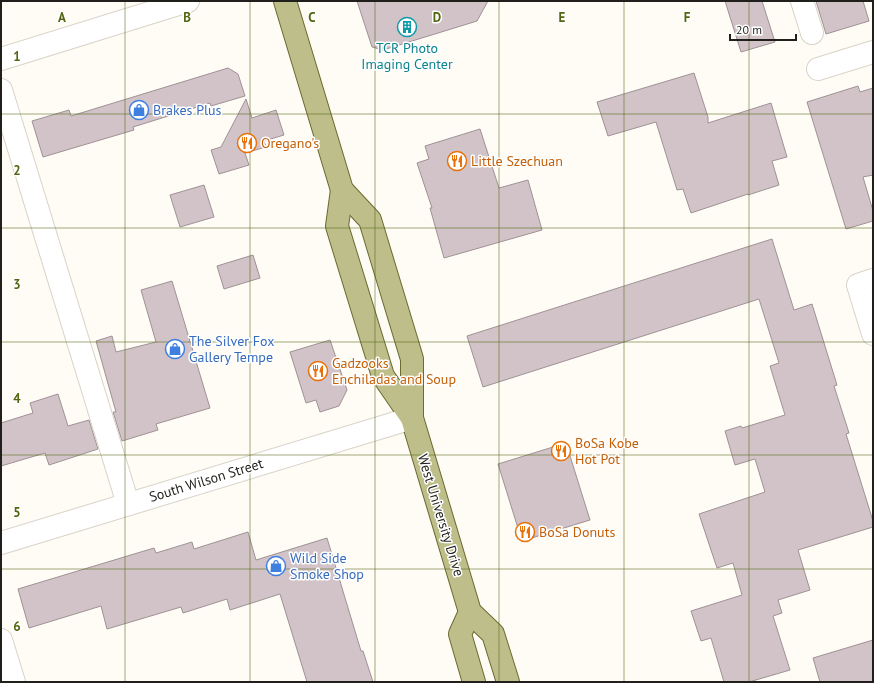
<svg xmlns="http://www.w3.org/2000/svg" width="874" height="683" viewBox="0 0 874 683" font-family="'PT Sans',sans-serif">
  <rect width="100%" height="100%" fill="#fffbf5"/>
  <!-- building -->
  <g fill="#d1c3c7" stroke="#9f9296">
    <path d="M357,1h131l-11,20 -94,29 -11,-3z"/>
    <path d="M725,1h37l13,41 -34,10z"/>
    <path d="M816,1h47l6,20 -43,13z"/>
    <path d="M228,68l10,6 7,22 -34,10 -1,-3 -77,24 1,3 -91,27 -11,-36 37,-11 2,6z"/>
    <path d="M694,73l14,44v6l63,-20 16,54 -15,4 7,24 -31,10v-1l-57,19 -8,-24 -6,1 -21,-68 -48,14 -11,-34z"/>
    <path d="M858,86l2,6 13,-4v87l-10,2 10,34v10l-27,8 -39,-127z"/>
    <path d="M246,99l6,19 24,-8 8,25 -20,6 2,6 -21,6 4,12 -30,9 -8,-24 10,-3z"/>
    <path d="M480,129l19,59 29,-8 14,50 -98,28 -14,-50h2l-15,-45 12,-4 -4,-13z"/>
    <path d="M204,185l10,32 -34,10 -10,-32z"/>
    <path d="M772,239l22,71 18,-6 25,81 -3,1 15,47 -3,1 27,87v6l-75,23 12,40 -32,10 4,13 -9,3 17,54 -41,12h-25l-13,-44 -10,3 -10,-30 51,-16 -9,-32 -16,5 -18,-54 66,-22 -10,-33 -20,6 -10,-34 16,-5 1,2 43,-13 -15,-49 9,-3 -20,-64 -276,88 -16,-51z"/>
    <path d="M253,255l7,23 -36,11 -7,-23z"/>
    <path d="M172,281l38,127 -54,16 2,6 -36,11 -9,-29h3l-20,-71 16,-5 4,16 40,-10 -15,-52z"/>
    <path d="M330,340l17,50 -8,16 -19,6 -4,-12 -10,3 -16,-51z"/>
    <path d="M58,394l10,32 21,-6 9,29 -49,16 -4,-12 -44,13v-43l32,-10 -3,-10z"/>
    <path d="M566,443l24,77 -68,21 -24,-77z"/>
    <path d="M248,532l8,28 71,-22 34,113h2l10,31h-66l-27,-88 -50,16 -3,-11 -44,14 -2,-6 -74,22 -6,-23 -72,22 -11,-39 136,-41 2,5 36,-11 2,7z"/>
    <path d="M873,640v42h-53l-7,-24z"/>
  </g>
  <g fill="none" stroke-linecap="round" stroke-linejoin="round">
    <!-- minor casing -->
    <g stroke="#d9d3c8" stroke-width="24">
      <g id="minor">
        <path d="M802,1l10,32"/>
        <path d="M1,59l187,-58"/>
        <path d="M818,69l55,-17"/>
        <path d="M1,90l127,414"/>
        <path d="M873,280l-15,5 15,49"/>
        <path d="M1,543l411,-125"/>
        <path d="M1,640l13,42"/>
      </g>
    </g>
    <!-- major casing -->
    <g stroke="#6b6a30" stroke-width="24">
      <g id="major">
        <path d="M285,1l57,189 28,30 42,139v59l58,194 23,22 15,48"/>
        <path d="M342,190l-5,36 46,150 29,42"/>
        <path d="M470,612l-10,22 14,48"/>
      </g>
    </g>
    <!-- minor -->
    <use href="#minor" stroke="#fff" stroke-width="22"/>
    <!-- major -->
    <use href="#major" stroke="#bebe8a" stroke-width="22"/>
  </g>
  <!-- grid -->
  <path fill="none" stroke="#526612" stroke-width="1" stroke-opacity="0.55" d="M125,1v681M250,1v681M375,1v681M499,1v681M624,1v681M749,1v681M1,114h872M1,228h872M1,342h872M1,455h872M1,569h872"/>
  <!-- icons -->
  <defs>
    <g id="building-ring" transform="scale(1)"><circle r="9.5" fill="#fff" stroke="#0f9aa8" stroke-width="1.5"/><path d="M-4-6H4V6H1V3H-1V6H-4ZM-2.5-4.3h1.7v1.8h-1.7ZM.8-4.3h1.7v1.8H.8ZM-2.5-1h1.7V.8h-1.7ZM.8-1h1.7V.8H.8Z" fill="#0f9aa8"/></g>
    <g id="shop-ring" transform="scale(1)"><circle r="9.5" fill="#fff" stroke="#3f7fe0" stroke-width="1.5"/><path d="M-5-2.5h2.3a2.7 3.5 0 0 1 5.4 0H5L5.5 6h-11ZM-1.5-2.5h3a1.5 2.3 0 0 0-3 0Z" fill="#3f7fe0"/></g>
    <g id="restaurant-ring" transform="scale(1)"><circle r="9.5" fill="#fff" stroke="#e8710a" stroke-width="1.5"/><path d="M-5-6h1v4h1v-4h1v4h1v-4h1v5L-1.5 .5V6h-2V.5L-5-1ZM5-6V6H3V1.5H1.5Q1.5-4 5-6Z" fill="#e8710a"/></g>
  </defs>
  <g fill-rule="evenodd">
    <use href="#building-ring" x="407" y="27"/>
    <use href="#shop-ring" x="139" y="110"/>
    <use href="#restaurant-ring" x="247" y="143"/>
    <use href="#restaurant-ring" x="457" y="161"/>
    <use href="#shop-ring" x="175" y="349"/>
    <use href="#restaurant-ring" x="318" y="371"/>
    <use href="#restaurant-ring" x="561" y="451"/>
    <use href="#restaurant-ring" x="525" y="532"/>
    <use href="#shop-ring" x="276" y="566"/>
  </g>
  <g text-anchor="middle" stroke-width="3" stroke-linejoin="round" paint-order="stroke">
    <!-- culture labels -->
    <g font-size="14" fill="#0d838f" stroke="#fff">
      <text x="407" y="53">TCR Photo<tspan x="407" dy="16">Imaging Center</tspan></text>
    </g>
    <!-- shop labels -->
    <g font-size="14" fill="#366cbe" stroke="#fff" text-anchor="start">
      <text x="153" y="115">Brakes Plus</text>
      <text x="189" y="346">The Silver Fox<tspan x="189" dy="16">Gallery Tempe</tspan></text>
      <text x="290" y="563">Wild Side<tspan x="290" dy="16">Smoke Shop</tspan></text>
    </g>
    <!-- food labels -->
    <g font-size="14" fill="#c56008" stroke="#fff" text-anchor="start">
      <text x="261" y="148">Oregano's</text>
      <text x="471" y="166">Little Szechuan</text>
      <text x="332" y="368">Gadzooks<tspan x="332" dy="16">Enchiladas and Soup</tspan></text>
      <text x="575" y="448">BoSa Kobe<tspan x="575" dy="16">Hot Pot</tspan></text>
      <text x="539" y="537">BoSa Donuts</text>
    </g>
    <!-- street labels -->
    <g font-size="14" fill="#211f1b" stroke="#fff">
      <text transform="translate(206 480) rotate(-17)" y="5">South Wilson Street</text>
      <text transform="translate(441 515) rotate(73)" y="5">West University Drive</text>
    </g>
  </g>
  <g font-size="13" text-anchor="middle" font-weight="bold" fill="#526612" stroke="#fff" stroke-width="3" stroke-linejoin="round" paint-order="stroke">
    <text x="62" y="22">A</text>
    <text x="187" y="22">B</text>
    <text x="312" y="22">C</text>
    <text x="437" y="22">D</text>
    <text x="562" y="22">E</text>
    <text x="687" y="22">F</text>
    <text x="17" y="61">1</text>
    <text x="17" y="175">2</text>
    <text x="17" y="289">3</text>
    <text x="17" y="403">4</text>
    <text x="17" y="517">5</text>
    <text x="17" y="631">6</text>
  </g>
  <!-- border -->
  <rect width="874" height="683" fill="none" stroke="#211f1b" stroke-width="4"/>
  <!-- scale -->
  <path d="M730 34v6h66v-6" fill="none" stroke="#211f1b" stroke-width="2"/>
  <text x="736" y="34" font-size="12" fill="#211f1b" stroke="#ffffff" stroke-width="3" paint-order="stroke">20 m</text>
</svg>
